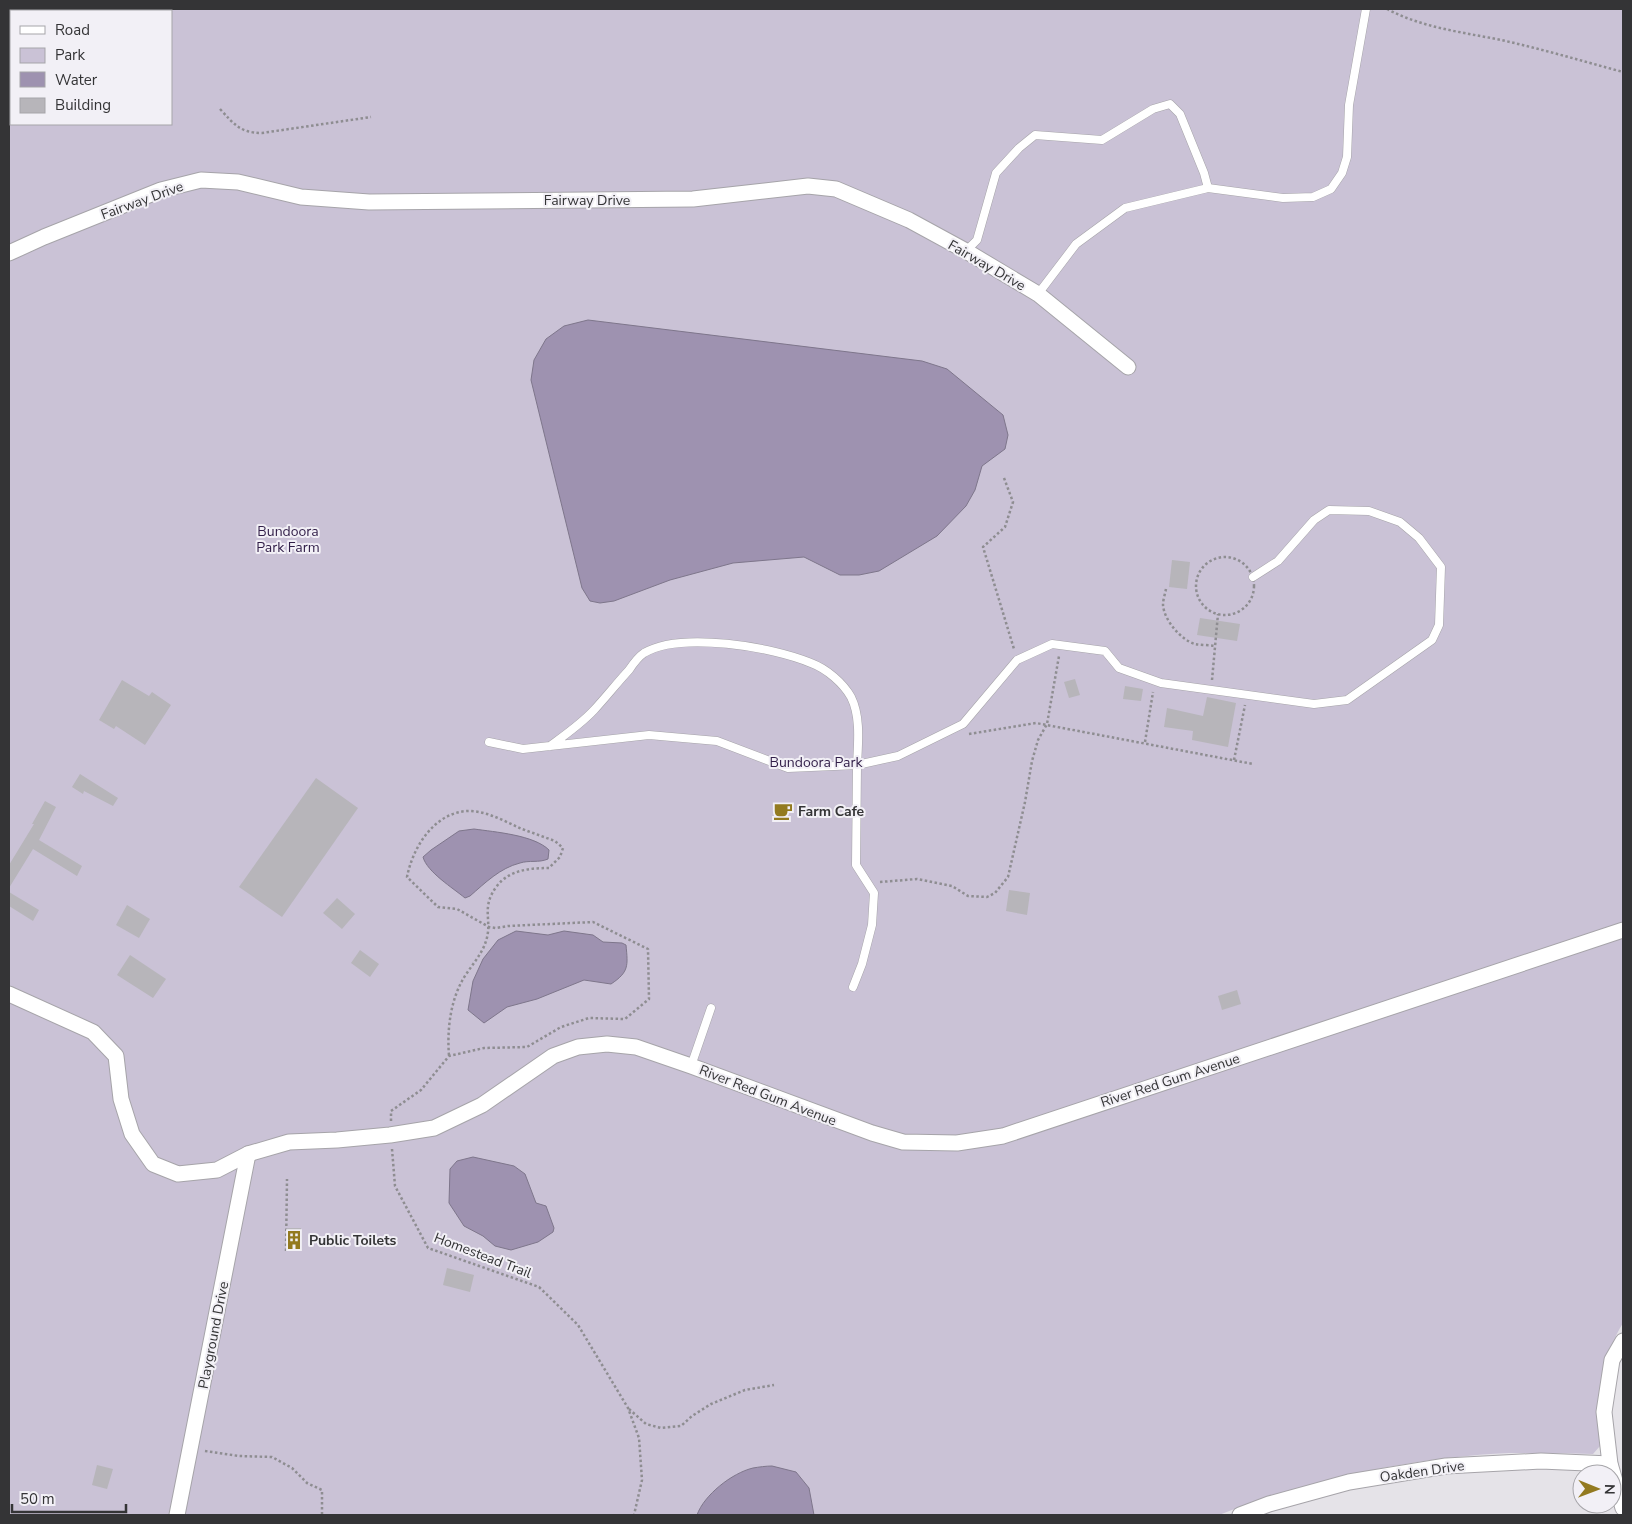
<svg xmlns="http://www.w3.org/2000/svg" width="1632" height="1524" viewBox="0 0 1632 1524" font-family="'Nunito Sans',sans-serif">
  <rect width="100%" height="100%" fill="#e5e3e8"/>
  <!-- green -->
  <path fill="#cac2d6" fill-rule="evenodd" d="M9,9h1614v1314c-22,36 -28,82 -23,123l-7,8c-28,-1 -56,-1 -84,-1 -95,4 -202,27 -290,62h-1210zM11,11h160v113h-160z"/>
  <!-- water -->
  <g fill="#9e92b0" stroke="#7e768b">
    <path d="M588,320l334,41 25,8 56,46 5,20 -3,14 -23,17 -7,24 -9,16 -29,30 -58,35 -20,4h-19l-36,-18 -71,6 -63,17 -56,21 -14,2 -10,-2 -8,-13 -51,-208 3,-20 12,-21 18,-13z"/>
    <path d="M474,829c21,3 60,6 75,21l-1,9c-9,4 -19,1 -28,4 -20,5 -35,20 -50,33l-5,2c-12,-10 -38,-26 -42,-41l8,-7 28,-19z"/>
    <path d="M516,931l32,4 16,-4 29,4 10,7 19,1 4,2c2,21 3,27 -15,39l-27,-4 -47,19 -30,8 -23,16 -16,-13 5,-29 10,-22 15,-19z"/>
    <path d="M473,1157l41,9 11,8 11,29 10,3 8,22 -1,4 -15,10 -27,8 -16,-4 -12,-10 -19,-10 -15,-23 1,-34 7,-8z"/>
    <path d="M772,1466l24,6 13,16 5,27h-117c7,-20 35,-42 56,-47 6,-1 13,-2 19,-2z"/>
  </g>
  <!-- building -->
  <g fill="#b7b5ba">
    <path d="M1172,560l18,2 -3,27 -18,-2z"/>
    <path d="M1200,618l40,6 -3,17 -40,-6z"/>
    <path d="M1075,679l5,16 -11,3 -5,-16z"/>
    <path d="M122,680l27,16 3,-4 19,13 -26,40 -29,-19 -2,3 -15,-9z"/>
    <path d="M1125,686l18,3 -2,12 -18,-2z"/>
    <path d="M1207,697l29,6 -8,44 -36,-7 1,-9 -29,-4 3,-19 36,8z"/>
    <path d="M80,774l38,24 -5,8 -29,-15 -1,3 -11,-7z"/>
    <path d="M316,778l42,30 -76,109 -43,-30z"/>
    <path d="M45,801l11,6 -17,33 43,26 -5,10 -44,-27 -24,39v-23l25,-41h-2z"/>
    <path d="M1009,890l21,3 -3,22 -21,-4z"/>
    <path d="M9,892l30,18 -6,11 -24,-15z"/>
    <path d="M337,898l18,16 -13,15 -19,-16z"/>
    <path d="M127,905l23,14 -11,19 -23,-13z"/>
    <path d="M360,950l19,14 -9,13 -19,-14z"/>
    <path d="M130,955l36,24 -13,19 -36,-23z"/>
    <path d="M1237,990l4,14 -19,6 -4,-14z"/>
    <path d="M288,1228h13v23h-14z"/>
    <path d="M447,1268l27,7 -4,17 -27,-7z"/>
    <path d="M97,1465l16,4 -6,20 -15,-4z"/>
  </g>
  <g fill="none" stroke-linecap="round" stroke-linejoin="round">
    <!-- service casing -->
    <g stroke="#a6a4a9" stroke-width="9">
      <g id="service">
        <path d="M966,251l11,-11 19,-67 23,-25 16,-13 67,5 51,-31 17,-5 10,10 24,59 4,15"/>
        <path d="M1038,294l38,-50 49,-36 83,-20 75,10 30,-1 18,-8 11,-16 5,-16 2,-52 17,-96"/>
        <path d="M489,742l34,7 126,-14 68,6 71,27 69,-3c1,-22 4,-48 -6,-68 -8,-14 -24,-28 -40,-34 -38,-16 -130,-32 -167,-10 -6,4 -11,11 -15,17 -12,13 -23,27 -35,40 -13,14 -29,25 -44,36"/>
        <path d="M853,987l9,-23 10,-39 2,-32 -18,-28 1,-100 41,-9 65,-32 54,-64 35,-16 53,7 14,17 42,15 153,21 33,-4 85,-60 7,-15 2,-58 -22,-29 -19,-16 -31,-11 -40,-1 -15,10 -36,41 -25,16"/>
        <path d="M691,1066l20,-58"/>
      </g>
    </g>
    <!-- minor casing -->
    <g stroke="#a6a4a9" stroke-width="17">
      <g id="minor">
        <path d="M9,253l35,-16 117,-47 40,-10 37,2 63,15 68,5 324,-3 115,-13 28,3 73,31 57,31 72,43 90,73"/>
        <path d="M9,994l84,38 23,24 5,43 11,35 21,30 25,10 39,-4 31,-16 41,-12 48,-2 53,-5 44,-7 48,-23 71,-49 25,-9 29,-3 29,3 55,19 181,67 31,9 54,1 46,-7 620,-206"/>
        <path d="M1623,1341l-11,19 -8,52 6,52 13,44"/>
        <path d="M177,1515l71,-361"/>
        <path d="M1240,1515l29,-11 80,-22 97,-16 95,-5 69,3"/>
      </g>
    </g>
    <!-- path -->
    <g stroke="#8e8d91" stroke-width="2.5" stroke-dasharray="2.5 2.5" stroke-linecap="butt">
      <path d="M1387,9c36,19 75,23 114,31 41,9 81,21 122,32"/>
      <path d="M220,109c14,15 20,24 42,24l109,-16"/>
      <path d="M1004,478l9,24 -8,25 -22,20 31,102"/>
      <circle cx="1225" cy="586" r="29"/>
      <path d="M1166,589c-1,5 -3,11 -3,16 1,15 18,35 32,39 6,1 14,1 20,2"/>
      <path d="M1212,680l6,-66"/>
      <path d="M969,734l67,-11 217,41"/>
      <path d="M1145,742l8,-50"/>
      <path d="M1234,760l11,-55"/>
      <path d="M880,882l37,-3 35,7 16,10 19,1 8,-4 13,-16 17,-75 7,-41 6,-21 9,-16 12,-68"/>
      <path d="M391,1121v-10l30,-21 28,-34 35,-8 43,-1 34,-20 28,-9 36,1 24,-20 -1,-50 -55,-27 -85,4 -12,2 -7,-1 -32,-18 -19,-2 -31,-30c6,-31 29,-67 64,-66 18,1 35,11 51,18 11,4 22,8 33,12l8,7 -3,9 -11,11c-19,0 -40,2 -52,18 -17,22 -4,34 -11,55 -4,14 -17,27 -24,40 -12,22 -15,50 -13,75"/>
      <path d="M392,1149l3,37 33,62 111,39 39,38 50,83 11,30 3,42 -8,35"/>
      <path d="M286,1251l1,-72"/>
      <path d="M629,1409l17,15 15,4 20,-2 11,-10 19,-12 34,-14 29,-5"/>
      <path d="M205,1451l34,5 33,1 20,11 15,15 15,7v25"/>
    </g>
    <!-- service -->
    <use href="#service" stroke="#fff" stroke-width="8"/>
    <!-- minor -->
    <use href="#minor" stroke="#fff" stroke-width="15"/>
  </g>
  <!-- icons -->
  <defs>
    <g id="cafe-bare" transform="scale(1.5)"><path d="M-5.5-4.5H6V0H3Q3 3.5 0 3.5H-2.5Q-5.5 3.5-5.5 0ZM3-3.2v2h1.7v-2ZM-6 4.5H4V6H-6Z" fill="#937a20" stroke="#f2f0f6" stroke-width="2.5" paint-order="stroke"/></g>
    <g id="building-bare" transform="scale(1.5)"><path d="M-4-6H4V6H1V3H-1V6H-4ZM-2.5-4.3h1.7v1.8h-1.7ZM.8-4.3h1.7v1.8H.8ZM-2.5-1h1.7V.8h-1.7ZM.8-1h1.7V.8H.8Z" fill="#937a20" stroke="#f2f0f6" stroke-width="2.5" paint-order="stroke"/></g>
  </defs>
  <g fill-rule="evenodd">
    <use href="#cafe-bare" x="783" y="811"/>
    <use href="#building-bare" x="294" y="1240"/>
  </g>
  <g text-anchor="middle" stroke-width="4" stroke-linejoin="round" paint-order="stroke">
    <!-- street labels -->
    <g font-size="14" fill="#343436" stroke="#f2f0f6">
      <text transform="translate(142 200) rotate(-20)" y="5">Fairway Drive</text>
      <text x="587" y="205">Fairway Drive</text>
      <text transform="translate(987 265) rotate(30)" y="5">Fairway Drive</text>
      <text transform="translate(1170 1080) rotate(-18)" y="5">River Red Gum Avenue</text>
      <text transform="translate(768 1095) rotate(21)" y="5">River Red Gum Avenue</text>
      <text transform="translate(483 1255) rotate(21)" y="5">Homestead Trail</text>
      <text transform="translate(213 1335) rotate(-79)" y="5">Playground Drive</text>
      <text transform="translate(1422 1471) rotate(-8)" y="5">Oakden Drive</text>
    </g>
    <!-- park labels -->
    <g font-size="14" fill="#311e48" stroke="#f2f0f6">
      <text x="288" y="536">Bundoora<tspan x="288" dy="16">Park Farm</tspan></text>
      <text x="816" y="767">Bundoora Park</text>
    </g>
    <!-- poi labels -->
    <g font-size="14" font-weight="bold" fill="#343436" stroke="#f2f0f6" text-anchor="start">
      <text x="798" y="816">Farm Cafe</text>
      <text x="309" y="1245">Public Toilets</text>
    </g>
  </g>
  <!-- border -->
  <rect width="1632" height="1524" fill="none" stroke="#343436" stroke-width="20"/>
  <!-- legend -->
  <rect x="10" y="10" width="162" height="115" fill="#f2f0f6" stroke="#a6a5a9"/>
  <rect x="20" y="26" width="25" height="8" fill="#ffffff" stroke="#a6a5a9"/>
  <text x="55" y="35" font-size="15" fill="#343436">Road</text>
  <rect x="20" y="48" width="25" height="15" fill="#cac2d6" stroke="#a6a5a9"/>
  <text x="55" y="60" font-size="15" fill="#343436">Park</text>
  <rect x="20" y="72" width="25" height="15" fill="#9e92b0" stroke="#a6a5a9"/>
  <text x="55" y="85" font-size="15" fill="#343436">Water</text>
  <rect x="20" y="98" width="25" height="15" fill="#b7b5ba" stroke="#a6a5a9"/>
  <text x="55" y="110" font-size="15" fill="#343436">Building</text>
  <!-- north arrow -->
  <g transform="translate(1597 1489) rotate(91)"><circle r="24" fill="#f2f0f6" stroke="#a6a5a9"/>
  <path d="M0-4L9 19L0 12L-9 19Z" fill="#937a20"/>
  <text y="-8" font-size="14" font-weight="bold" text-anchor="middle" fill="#343436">N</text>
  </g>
  <!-- scale -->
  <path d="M12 1504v8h114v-8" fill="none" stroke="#343436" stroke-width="2.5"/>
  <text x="20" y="1504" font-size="15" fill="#343436" stroke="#f2f0f6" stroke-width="4" paint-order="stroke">50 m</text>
</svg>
